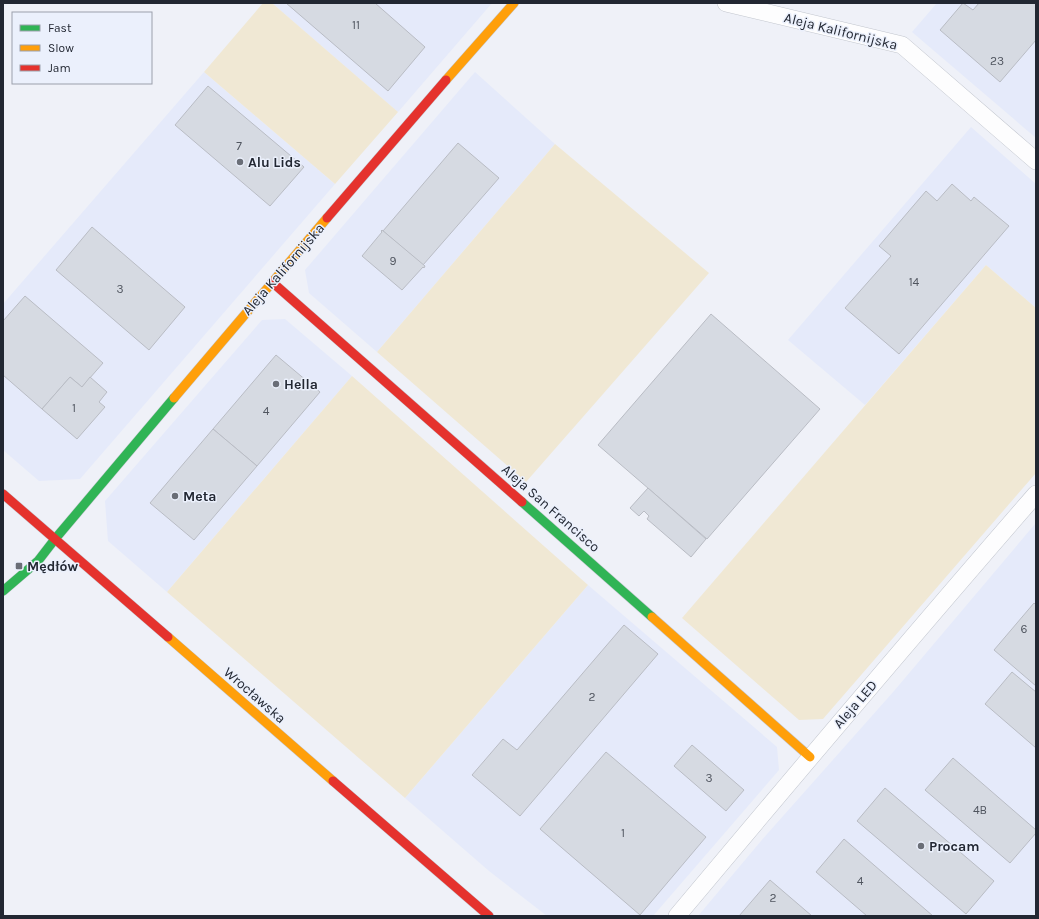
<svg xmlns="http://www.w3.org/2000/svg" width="1039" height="919" viewBox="0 0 1039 919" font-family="Karla,sans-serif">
  <rect width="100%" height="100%" fill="#eff1f8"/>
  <!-- built -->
  <g fill="#e5eafa">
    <path d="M272,3h220l-94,109z"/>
    <path d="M937,3h99v135l-124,-106z"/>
    <path d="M204,72l131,112 -255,295 -41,2 -36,-31v-146z"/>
    <path d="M475,72l80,72 -178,208 -68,-59 -4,-23z"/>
    <path d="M971,127l65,57v124l-50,-43 -121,140 -77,-65z"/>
    <path d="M285,319l67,57 -185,216 -59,-51 -3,-40 157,-181z"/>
    <path d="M1035,524l1,1v387l-4,4h-334l63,-75 133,-150z"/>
    <path d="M588,585l189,162 2,23 -126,146h-106l-58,-45 -84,-73z"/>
  </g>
  <!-- green -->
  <g fill="#f0e8d4">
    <path d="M263,3h9l126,109 -63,72 -131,-112z"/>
    <path d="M555,144l154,129 -183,209 -149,-130z"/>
    <path d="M986,265l50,43v165l-213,246 -24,1 -117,-102z"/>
    <path d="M352,376l236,209 -183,213 -238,-206z"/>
  </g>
  <!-- building -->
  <g fill="#d6dae2" stroke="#b9bcc4">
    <path d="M286,3h89l50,44 -37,44z"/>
    <path d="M963,3l10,7 6,-7h57v37l-36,42 -60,-52z"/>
    <path d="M208,86l96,81 -34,39 -95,-81z"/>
    <path d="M458,143l41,35 -76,87 -40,-34z"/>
    <path d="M952,184l19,17 3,-4 35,29 -110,128 -54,-46 46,-52 -12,-10 47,-55 11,10z"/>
    <path d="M92,227l93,80 -36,43 -93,-80z"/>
    <path d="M382,230l43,36 -1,2 -1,-1 -21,23 -40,-34 20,-24 -1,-1z"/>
    <path d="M25,296l78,67 -21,24 -12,-10 -28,32 -39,-34v-54z"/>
    <path d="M711,314l109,95 -113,130 -109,-94z"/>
    <path d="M276,355l44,37 -63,74 -44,-37z"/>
    <path d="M70,377l12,10 8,-10 17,15 -8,10 6,5 -28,32 -35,-30z"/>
    <path d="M213,429l44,37 -63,74 -44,-37z"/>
    <path d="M648,488l58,51 -15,18 -44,-38 2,-3 -5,-5 -5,5 -9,-8z"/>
    <path d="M1034,603l2,2v81l-42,-36z"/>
    <path d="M624,625l34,29 -138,162 -48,-41 31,-36 14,11z"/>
    <path d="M1012,672l24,20v56l-51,-44z"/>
    <path d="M692,745l52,45 -18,21 -52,-45z"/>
    <path d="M606,752l100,85 -66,78 -100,-86z"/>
    <path d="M953,758l83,72v3l-26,30 -85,-73z"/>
    <path d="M885,788l109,93 -28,33 -109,-93z"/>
    <path d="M844,839l23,20 66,57h-66l-51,-44z"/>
    <path d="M770,880l42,36h-73z"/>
  </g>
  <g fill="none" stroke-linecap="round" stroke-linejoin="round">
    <!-- street casing -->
    <g stroke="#c2c6ce" stroke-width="18">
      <g id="street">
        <path d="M726,3l176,42 134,116"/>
        <path d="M677,916c119,-142 238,-283 359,-422"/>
      </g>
    </g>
    <!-- fast casing -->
    <g stroke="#c2c6ce" stroke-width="10">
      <g id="fast">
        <path d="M522,502l130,115"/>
        <path d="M3,591l35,-30 17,-22 119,-141"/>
      </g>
    </g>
    <!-- slow casing -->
    <g stroke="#c2c6ce" stroke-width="10">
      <g id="slow">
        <path d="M446,80l68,-77"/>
        <path d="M174,398l153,-180"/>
        <path d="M652,617l158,140"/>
        <path d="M168,637l165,144"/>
      </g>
    </g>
    <!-- jam casing -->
    <g stroke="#c2c6ce" stroke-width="10">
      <g id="jam">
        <path d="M327,218l119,-138"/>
        <path d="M272,282l250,220"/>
        <path d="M3,494l165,143"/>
        <path d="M333,781l156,135"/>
      </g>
    </g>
    <!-- street -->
    <use href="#street" stroke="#fdfdfe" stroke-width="17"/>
    <!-- fast -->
    <use href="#fast" stroke="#30b455" stroke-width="9"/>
    <!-- slow -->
    <use href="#slow" stroke="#ff9f0a" stroke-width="9"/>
    <!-- jam -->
    <use href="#jam" stroke="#e5322d" stroke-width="9"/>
  </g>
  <!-- markers -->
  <g fill="#6a6e77" stroke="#ebf0fc" stroke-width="1.5">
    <circle cx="240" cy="162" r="4"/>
    <circle cx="276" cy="384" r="4"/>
    <circle cx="175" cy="496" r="4"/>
    <rect x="15" y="562" width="8" height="8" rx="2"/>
    <circle cx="921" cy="846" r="4"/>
  </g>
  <g text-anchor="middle" stroke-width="3" stroke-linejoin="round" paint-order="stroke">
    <!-- number labels -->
    <g font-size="12" fill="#50555f">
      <text x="356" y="29">11</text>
      <text x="997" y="65">23</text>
      <text x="239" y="150">7</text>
      <text x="393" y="265">9</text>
      <text x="914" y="286">14</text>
      <text x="120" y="293">3</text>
      <text x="74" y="412">1</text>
      <text x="266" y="415">4</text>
      <text x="1024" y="633">6</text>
      <text x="592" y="701">2</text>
      <text x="709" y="782">3</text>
      <text x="980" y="814">4B</text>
      <text x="623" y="837">1</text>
      <text x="860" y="885">4</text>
      <text x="773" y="902">2</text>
    </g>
    <!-- street labels -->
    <g font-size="14" fill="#222732" stroke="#ebf0fc">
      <text transform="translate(841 31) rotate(14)" y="5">Aleja Kalifornijska</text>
      <text transform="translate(283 269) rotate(-49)" y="5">Aleja Kalifornijska</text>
      <text transform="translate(551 508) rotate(41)" y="5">Aleja San Francisco</text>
      <text transform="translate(255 695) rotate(41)" y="5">Wrocławska</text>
      <text transform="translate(855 704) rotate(-49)" y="5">Aleja LED</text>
    </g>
    <!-- poi labels -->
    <g font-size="14" font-weight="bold" fill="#222732" stroke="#ebf0fc" text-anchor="start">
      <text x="248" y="167">Alu Lids</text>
      <text x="284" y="389">Hella</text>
      <text x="183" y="501">Meta</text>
      <text x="27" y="571">Mędłów</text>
      <text x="929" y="851">Procam</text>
    </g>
  </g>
  <!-- border -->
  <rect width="1039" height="919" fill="none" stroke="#222732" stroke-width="8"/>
  <!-- legend -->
  <rect x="12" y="12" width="140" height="72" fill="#ebf0fc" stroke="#9ba0ab"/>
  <rect x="20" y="25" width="20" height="6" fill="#30b455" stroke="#9ba0ab"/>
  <text x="48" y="32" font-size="12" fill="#222732">Fast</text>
  <rect x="20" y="45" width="20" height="6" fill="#ff9f0a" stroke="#9ba0ab"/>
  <text x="48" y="52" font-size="12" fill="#222732">Slow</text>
  <rect x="20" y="65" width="20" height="6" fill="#e5322d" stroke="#9ba0ab"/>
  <text x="48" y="72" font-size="12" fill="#222732">Jam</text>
</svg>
